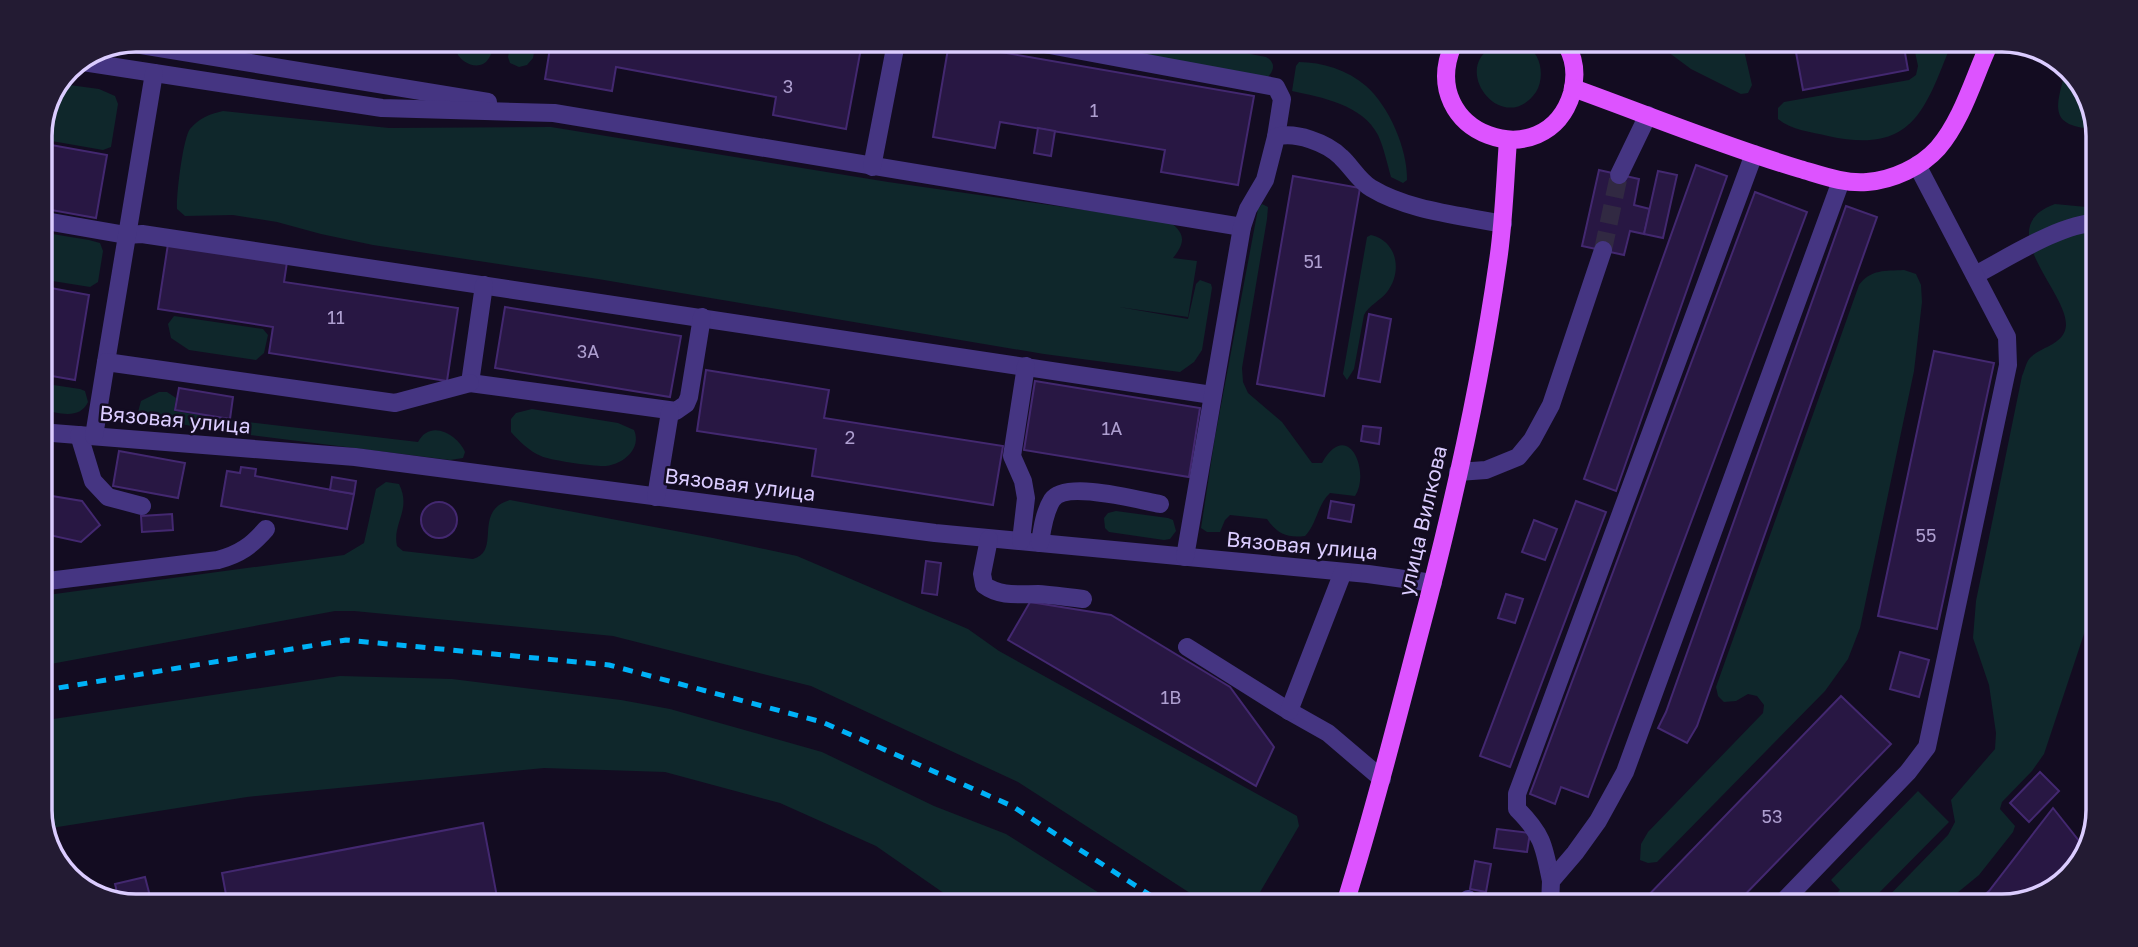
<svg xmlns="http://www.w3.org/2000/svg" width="2138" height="947" viewBox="0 0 2138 947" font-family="'Golos Text',sans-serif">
  <rect width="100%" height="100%" fill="#130c21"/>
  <!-- green -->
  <g fill="#0f272b">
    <path d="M459,41l35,1c-1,5 -2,12 -5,16 -8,14 -27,6 -32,-5z"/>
    <path d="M511,42h25l-3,16 -6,7 -8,2 -9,-4 -2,-6z"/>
    <path d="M1071,44h127l68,13c9,5 9,12 2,20z"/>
    <path d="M1496,45c8,0 20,-2 27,0 19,6 22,33 13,47 -33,47 -89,-25 -40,-47z"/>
    <path d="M1660,46h83l9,39 -4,8 -7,1 -50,-25z"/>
    <path d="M1914,47h36c-26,66 -39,107 -122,89 -16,-4 -37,-6 -50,-17v-11l6,-6 125,-22 7,-5 2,-9z"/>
    <path d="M1299,62c23,0 49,8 67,24 23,20 42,64 41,94l-4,3 -12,-6c-4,-14 -7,-29 -13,-42 -15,-30 -57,-38 -86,-44l4,-25z"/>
    <path d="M2066,69l12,9 19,51c-50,-2 -41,-22 -31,-60z"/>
    <path d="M62,84l37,5 16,7 3,8 -7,43 -8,3 -63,-11v-8z"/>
    <path d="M223,111l166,17 162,-1 337,55 282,40c16,12 15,21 3,36l24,3 -9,56 -69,-10 69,12 8,-35 4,-4 11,4 1,4 -10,62 -8,12 -14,10 -136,-18 -446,-75 -225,-34 -52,-11 -44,-12 -44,-7 -48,1 -8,-7c-1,-13 6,-71 13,-80 9,-11 20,-15 33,-18z"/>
    <path d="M1262,204l6,3 -1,12 -25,149 1,14 5,11 34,29 30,41h10c26,-46 49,9 33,33l-25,-3c-13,12 -13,31 -25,43 -17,2 -27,-1 -38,-17l-37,-4 -5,5 -5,12h-13l-6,-4 14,-91 43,-228z"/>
    <path d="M2055,204l42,4 -4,399 -49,147 -12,17 -30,31 -2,7 15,17 -2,6 -34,43 -39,32 -61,-1 69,-71 7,-13 -4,-22 44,-51 1,-16 -7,-48 -16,-47 3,-37 46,-225c3,-6 4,-15 9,-19 12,-11 34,-13 35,-32 1,-34 -76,-98 -11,-121z"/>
    <path d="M40,232l49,8 11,3 3,8 -5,31 -8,5 -50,-8z"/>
    <path d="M1371,235c26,6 32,36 16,57 -7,9 -18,13 -23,23l-10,54 -7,11 -4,-6 24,-137z"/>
    <path d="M1904,270l12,4 5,11 1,17 -8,69 -54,257 -12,31 -23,32 -168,171 -9,1 -8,-3 1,-16 7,-12 115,-119 1,-8 -7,-9 -9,-2 -12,7 -12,1 -6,-6 -2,-9 143,-402c12,-16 26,-14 45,-15z"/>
    <path d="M174,316l89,13 5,6 -4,18 -8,7 -67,-10 -18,-12 -3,-14z"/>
    <path d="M40,383l40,6 5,2 3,11c-9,19 -30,10 -48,8z"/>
    <path d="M159,392h8l9,6 -2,13 56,9 188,22c2,-3 4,-7 8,-9 14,-9 34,6 39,19l-2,6 -13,2 -215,-27 -86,-14 -11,-7 3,-11z"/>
    <path d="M532,409l86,14 16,7c8,18 -10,34 -28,36 -9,1 -58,-6 -65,-10 -12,-5 -22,-15 -30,-24v-13l5,-6z"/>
    <path d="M386,482l13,2c13,26 -7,39 -2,62l6,5 70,8c29,-8 -1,-48 37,-59l203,38 84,18 171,73 31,22 298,165 2,10 -46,78h-46l-189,-122 -207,-96 -198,-50 -259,-25h-19l-295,55v-70l304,-41 20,-12 12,-54z"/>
    <path d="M1116,511l52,7 5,2 3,11 -6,8 -6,1 -55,-8 -4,-4 -1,-10 4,-5z"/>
    <path d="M340,676l112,3 169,21 49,9 152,43 112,54 72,28 109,69h-157l-82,-57 -96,-43 -115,-31 -121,-4 -297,29 -202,32 -5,-12v-96z"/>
    <path d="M1918,791l31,31 -83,84h-42l16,-16 -9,-10z"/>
  </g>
  <!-- building -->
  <g fill="#281743" stroke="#432870" stroke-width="2">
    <path d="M405,41h49l-1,8z"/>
    <path d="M551,42l311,1 -16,86 -73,-14 3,-18 -160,-30 -4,24 -67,-12z"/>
    <path d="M949,43l305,53 -16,89 -77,-13 4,-22 -165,-28 -5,26 -62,-11z"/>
    <path d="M1795,47h109l4,23 -105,20z"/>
    <path d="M1038,128l17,3 -4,25 -17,-3z"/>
    <path d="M40,143l67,12 -11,63 -56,-10z"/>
    <path d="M1696,165l31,11 -111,315 -32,-12z"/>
    <path d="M1599,170l40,9 -5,26 16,4 -6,25 -14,-3 -6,24 -42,-9z"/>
    <path d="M1658,171l19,4 -14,63 -19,-4z"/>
    <path d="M1293,176l67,12 -36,208 -67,-12z"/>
    <path d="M1755,192l52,20 -219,585 -27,-10 -6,17 -25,-10z"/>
    <path d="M1846,206l31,11 -180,509 -10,17 -29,-15 8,-16z"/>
    <path d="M168,244l119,18 -3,20 174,26 -11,73 -178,-28 4,-26 -115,-18z"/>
    <path d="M40,286l49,9 -14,85 -35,-6z"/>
    <path d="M505,307l176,29 -11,61 -175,-29z"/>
    <path d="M1369,314l22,5 -11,63 -22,-4z"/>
    <path d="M1934,351l60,12 -57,266 -59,-13z"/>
    <path d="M706,370l123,20 -5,28 179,28 -10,59 -181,-29 4,-27 -119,-18z"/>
    <path d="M1035,381l165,27 -11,69 -165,-27z"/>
    <path d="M179,388l54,9 -3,22 -55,-9z"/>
    <path d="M1363,426l18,2 -2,16 -18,-3z"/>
    <path d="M119,451l66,12 -7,35 -65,-12z"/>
    <path d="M241,467l15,2 -1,7 99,18 -7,35 -126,-23 6,-35 13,2z"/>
    <path d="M332,477l24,4 -2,13 -24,-4z"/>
    <path d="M40,494l42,7 18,24 -19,17 -41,-9z"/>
    <path d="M1331,501l23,4 -3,17 -23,-4z"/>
    <path d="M1576,501l30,11 -96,255 -30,-11z"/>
    <circle cx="439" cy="520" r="18"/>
    <path d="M172,514l1,16 -31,2 -1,-16z"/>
    <path d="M1534,520l23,9 -12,31 -23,-8z"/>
    <path d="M926,561l15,2 -4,32 -15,-2z"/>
    <path d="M1506,594l17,5 -8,24 -17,-5z"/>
    <path d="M1030,602l81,13 119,72 44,60 -18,39 -248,-146z"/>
    <path d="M1900,652l29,8 -10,37 -29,-8z"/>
    <path d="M1841,696l50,48 -157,162 -95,-1z"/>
    <path d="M2040,772l19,19 -30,31 -19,-19z"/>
    <path d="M2053,808l34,43 -32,39 -53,17h-32l19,-16z"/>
    <path d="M483,823l14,74 -20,4 -250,-1 -5,-27z"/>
    <path d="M1497,829l33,4 -3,19 -33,-4z"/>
    <path d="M1475,861l16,3 -5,28 -16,-3z"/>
    <path d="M145,877l6,23h-32l-4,-16z"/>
    <path d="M1491,896l21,8 -1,1h-24z"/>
  </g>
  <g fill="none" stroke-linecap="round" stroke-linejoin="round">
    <!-- minor-tunnel -->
    <path stroke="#312942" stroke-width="18" stroke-dasharray="18 9" stroke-linecap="butt" d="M1603,250l16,-75"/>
    <!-- minor -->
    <g stroke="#453582" stroke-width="18">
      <path d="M129,43l359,59"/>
      <path d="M1044,44l232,43 6,12 -6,38"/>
      <path d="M83,62l299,46 172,5 688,114"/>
      <path d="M872,167l24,-124"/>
      <path d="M1619,175l29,-60"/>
      <path d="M40,220l86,15 16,-1 1070,161"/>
      <path d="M1975,275c31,-16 88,-53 122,-52"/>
      <path d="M484,285l-14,98 206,28 10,-7 3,-7 13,-80"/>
      <path d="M106,362l48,-289"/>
      <path d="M40,432l315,25 580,76 433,41 65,9"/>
      <path d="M79,435l14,46 15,16 34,9"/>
      <path d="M94,436l12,-74 289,41 75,-20"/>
      <path d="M1458,472l28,-2 32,-13 14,-17 19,-35 52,-155"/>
      <path d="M656,497l14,-85"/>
      <path d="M989,539l-7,35 2,11c16,12 35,9 54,9 15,1 30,3 45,5"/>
      <path d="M1021,541l5,-43 -3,-17 -11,-25 14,-90"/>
      <path d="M1040,543c2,-13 4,-30 12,-43 13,-20 86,0 108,4"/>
      <path d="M1185,557l57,-330 6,-18 17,-29 11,-43c19,-6 51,6 65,20 10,9 18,24 30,31 38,23 89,27 132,36"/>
      <path d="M40,582l178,-22c22,-6 33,-14 48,-31"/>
      <path d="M1187,647l102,64 39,22 54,46"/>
      <path d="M1289,711l54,-139"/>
      <path d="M1551,881c-7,-35 -8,-46 -34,-72v-15l237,-640"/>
      <path d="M1467,905l1,-6"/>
      <path d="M1550,905l1,-24 24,-28 23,-32 27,-49 216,-591"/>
      <path d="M1779,906l129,-134 19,-25 81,-382 -1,-28 -90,-172"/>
    </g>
    <!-- major -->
    <g stroke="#dd53ff" stroke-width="18">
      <path d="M1453,45c-38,89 93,135 119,48 4,-16 3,-33 -5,-47"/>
      <path d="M1573,88c75,27 150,58 227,81 21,6 44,15 67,13 26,-2 54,-15 71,-34 24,-28 35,-68 50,-101"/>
      <path d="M1345,904c27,-87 50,-176 73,-265 33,-124 62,-251 80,-378 6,-40 7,-81 10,-121"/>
    </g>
    <!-- rail -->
    <path stroke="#00b2f7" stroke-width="5" stroke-dasharray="10 9" stroke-linecap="butt" d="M40,691l306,-51 263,25 213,57 190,84 152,98"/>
  </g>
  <g text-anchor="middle" stroke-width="5" stroke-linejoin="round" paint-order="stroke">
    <!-- number labels -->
    <g font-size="18" fill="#ae9fd0">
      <text x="788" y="93">3</text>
      <text x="1094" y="117">1</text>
      <text x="1313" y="268">51</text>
      <text x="336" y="324">11</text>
      <text x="588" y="358">3А</text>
      <text x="1112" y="435">1А</text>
      <text x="850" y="444">2</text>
      <text x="1926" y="542">55</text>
      <text x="1171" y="704">1В</text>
      <text x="1772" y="823">53</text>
    </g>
    <!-- street labels -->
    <g font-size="21" fill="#dbccff" stroke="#130c21">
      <text transform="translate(175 420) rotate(5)" y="7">Вязовая улица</text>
      <text transform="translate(740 485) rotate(7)" y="7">Вязовая улица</text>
      <text transform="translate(1423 521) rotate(-77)" y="7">улица Вилкова</text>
      <text transform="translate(1302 546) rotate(5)" y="7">Вязовая улица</text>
    </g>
  </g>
  <!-- crop -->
  <path d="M0 0H2138V947H0ZM136 52H2002A84 84 0 0 1 2086 136V810A84 84 0 0 1 2002 894H136A84 84 0 0 1 52 810V136A84 84 0 0 1 136 52Z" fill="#231b33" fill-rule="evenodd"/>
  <path fill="none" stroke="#dbccff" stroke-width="3.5" d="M136 52H2002A84 84 0 0 1 2086 136V810A84 84 0 0 1 2002 894H136A84 84 0 0 1 52 810V136A84 84 0 0 1 136 52Z"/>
</svg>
